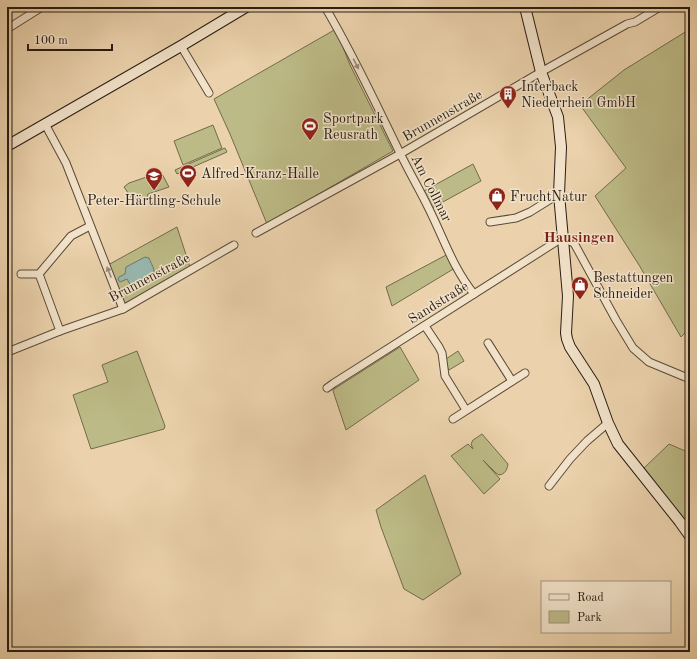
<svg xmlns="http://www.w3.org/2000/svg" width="697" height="659" viewBox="0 0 697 659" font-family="'Old Standard TT',serif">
  <rect width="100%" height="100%" fill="#ebd2ac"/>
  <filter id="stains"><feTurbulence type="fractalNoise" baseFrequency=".005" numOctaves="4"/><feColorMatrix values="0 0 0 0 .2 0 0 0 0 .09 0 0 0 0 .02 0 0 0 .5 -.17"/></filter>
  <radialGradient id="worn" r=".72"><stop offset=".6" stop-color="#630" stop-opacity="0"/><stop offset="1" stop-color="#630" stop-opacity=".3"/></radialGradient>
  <!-- green -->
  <g fill="#bcba86" stroke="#726b4c">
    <path d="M336,29l14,36 43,86 -126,73 -37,-90 -16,-35z"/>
    <path d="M690,29v299l-9,9 -42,-72 -44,-69 31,-28 -46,-63 44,-35z"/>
    <path d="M213,125l9,23 -39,17 -9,-24z"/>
    <path d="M225,148l2,4 -50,22 -2,-4z"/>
    <path d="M473,164l8,17 -49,27 -8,-17z"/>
    <path d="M161,172l8,15 -21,7 -2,7 -9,5 -13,-19 5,-4z"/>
    <path d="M177,227l13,40 -64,36 -3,-1 -15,-37z"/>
    <path d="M448,254l7,14 -63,38 -6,-19z"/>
    <path d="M400,347l19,33 -73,50 -13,-39 1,-2z"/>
    <path d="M137,351l28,75 -1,3 -73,20 -18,-54 35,-13 -6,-17z"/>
    <path d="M458,351l6,10 -15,9 -2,-3 -1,-8z"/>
    <path d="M482,434l26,30c-1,6 -3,10 -9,11l-3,-2 -13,-13 17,19 -16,15 -33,-38 17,-12 5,5 -2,-5 2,-4z"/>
    <path d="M669,444l21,9v69l-8,-4 -39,-49z"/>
    <path d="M425,475l36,99 -38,26 -19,-11 -23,-62 -5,-17z"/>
  </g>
  <!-- water -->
  <path fill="#98b7ad" stroke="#6b796f" d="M145,257l4,1c1,3 4,8 5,12 2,11 -13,14 -20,18l-3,-2 -4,-7 -7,3 -1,-1 -1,-2 1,-2 6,-3 1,-7z"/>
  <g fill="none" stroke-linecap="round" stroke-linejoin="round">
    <!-- street casing -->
    <g stroke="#594a39" stroke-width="9">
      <g id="street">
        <path d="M325,7c28,47 51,97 75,146 9,19 20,37 29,56 15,30 24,59 45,85"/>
        <path d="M7,29l35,-22"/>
        <path d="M181,46l28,47"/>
        <path d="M45,124l21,39 57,146"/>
        <path d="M490,222l26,-4 14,-6 29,-18"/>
        <path d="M256,233l144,-79 141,-82 86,-48 8,-2 25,-15"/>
        <path d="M21,274h18l32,-38 19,-10"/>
        <path d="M39,274l21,57"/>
        <path d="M425,326l14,21 3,6 3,23 21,34"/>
        <path d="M488,343l24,38"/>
        <path d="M7,351h3l50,-20 63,-22 111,-64"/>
        <path d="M327,388l7,-5 228,-145 12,5 42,77 17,28 16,14 41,17"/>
        <path d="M453,419l72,-46"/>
        <path d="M549,486l21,-27 17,-18 21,-18"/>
      </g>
    </g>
    <!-- secondary casing -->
    <g stroke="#281c13" stroke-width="12">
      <g id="secondary">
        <path d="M525,7l16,65 17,45 3,30 -2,47 9,102 -2,37 1,6 3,8 24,37 14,39 10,21 62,78 10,14"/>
        <path d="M7,146l174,-100 65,-39"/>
      </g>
    </g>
    <!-- street -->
    <use href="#street" stroke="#f2e2c9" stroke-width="7"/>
    <!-- secondary -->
    <use href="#secondary" stroke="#f2e2c9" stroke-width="10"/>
  </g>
  <!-- one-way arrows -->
  <defs><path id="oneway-solid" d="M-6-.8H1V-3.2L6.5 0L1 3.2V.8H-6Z"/></defs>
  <g fill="#978977">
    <use href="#oneway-solid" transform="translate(356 64) rotate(63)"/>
    <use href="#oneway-solid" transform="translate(109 272) rotate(-111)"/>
  </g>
  <!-- icons -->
  <defs>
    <g id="building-pin" transform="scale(0.9)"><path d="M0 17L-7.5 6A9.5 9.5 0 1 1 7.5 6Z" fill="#8f2418" stroke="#f2e2c9"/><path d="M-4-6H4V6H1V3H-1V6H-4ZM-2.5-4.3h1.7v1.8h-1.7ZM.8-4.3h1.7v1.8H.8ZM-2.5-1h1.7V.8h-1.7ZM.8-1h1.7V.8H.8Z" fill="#fff"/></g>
    <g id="stadium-pin" transform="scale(0.9)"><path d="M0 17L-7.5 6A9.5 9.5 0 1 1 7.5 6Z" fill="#8f2418" stroke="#f2e2c9"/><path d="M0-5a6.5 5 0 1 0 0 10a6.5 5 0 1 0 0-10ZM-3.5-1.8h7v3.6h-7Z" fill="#fff"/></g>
    <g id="school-pin" transform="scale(0.9)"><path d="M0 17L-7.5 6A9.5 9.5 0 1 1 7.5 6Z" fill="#8f2418" stroke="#f2e2c9"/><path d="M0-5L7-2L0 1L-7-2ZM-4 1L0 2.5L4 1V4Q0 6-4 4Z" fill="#fff"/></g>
    <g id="shop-pin" transform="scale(0.9)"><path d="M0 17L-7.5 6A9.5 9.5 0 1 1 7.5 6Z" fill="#8f2418" stroke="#f2e2c9"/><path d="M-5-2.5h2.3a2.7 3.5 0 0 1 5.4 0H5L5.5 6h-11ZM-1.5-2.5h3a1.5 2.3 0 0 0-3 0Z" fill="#fff"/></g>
  </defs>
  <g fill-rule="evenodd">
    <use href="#building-pin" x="508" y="94"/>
    <use href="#stadium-pin" x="310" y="126"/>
    <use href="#stadium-pin" x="188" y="173"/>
    <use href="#school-pin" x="154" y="176"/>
    <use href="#shop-pin" x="497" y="196"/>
    <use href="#shop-pin" x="580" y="285"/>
  </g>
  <g text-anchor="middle" stroke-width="3" stroke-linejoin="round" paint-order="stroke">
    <!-- poi labels -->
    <g font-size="14" fill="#281c13" stroke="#f2e2c9" text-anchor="start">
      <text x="521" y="91">Interback<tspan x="521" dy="16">Niederrhein GmbH</tspan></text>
      <text x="323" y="123">Sportpark<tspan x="323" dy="16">Reusrath</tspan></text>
      <text x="201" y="178">Alfred-Kranz-Halle</text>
      <text x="510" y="201">FruchtNatur</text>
      <text x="154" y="205" text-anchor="middle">Peter-Härtling-Schule</text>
      <text x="593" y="282">Bestattungen<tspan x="593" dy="16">Schneider</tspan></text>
    </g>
    <!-- street labels -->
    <g font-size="14" fill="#281c13" stroke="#f2e2c9">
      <text transform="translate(442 115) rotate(-30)" y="5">Brunnenstraße</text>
      <text transform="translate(432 188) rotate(63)" y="5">Am Collmar</text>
      <text transform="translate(149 277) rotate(-28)" y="5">Brunnenstraße</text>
      <text transform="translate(438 302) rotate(-32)" y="5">Sandstraße</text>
    </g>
    <!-- neighbourhood labels -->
    <g font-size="15" font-weight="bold" fill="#7a1f14" stroke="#f2e2c9">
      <text x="579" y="242">Hausingen</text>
    </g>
  </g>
  <!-- margin -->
  <rect width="697" height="659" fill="none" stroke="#ebd2ac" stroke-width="24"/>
  <rect x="8" y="8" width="681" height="643" fill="none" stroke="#281c13" stroke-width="2"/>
  <rect x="12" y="12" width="673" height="635" fill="none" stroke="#281c13"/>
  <!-- legend -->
  <rect x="541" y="581" width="130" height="52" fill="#f2e2c9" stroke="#a19380"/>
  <rect x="549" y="594" width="20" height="6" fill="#f2e2c9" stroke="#a19380"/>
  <text x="577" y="601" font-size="12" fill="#281c13">Road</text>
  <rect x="549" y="611" width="20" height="12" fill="#bcba86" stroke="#a19380"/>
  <text x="577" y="621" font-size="12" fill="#281c13">Park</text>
  <!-- scale -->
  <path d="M28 44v6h84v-6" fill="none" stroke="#281c13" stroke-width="2"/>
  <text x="34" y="44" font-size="12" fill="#281c13" stroke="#f2e2c9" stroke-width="3" paint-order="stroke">100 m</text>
  <rect width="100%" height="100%" filter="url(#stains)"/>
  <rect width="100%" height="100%" fill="url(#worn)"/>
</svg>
